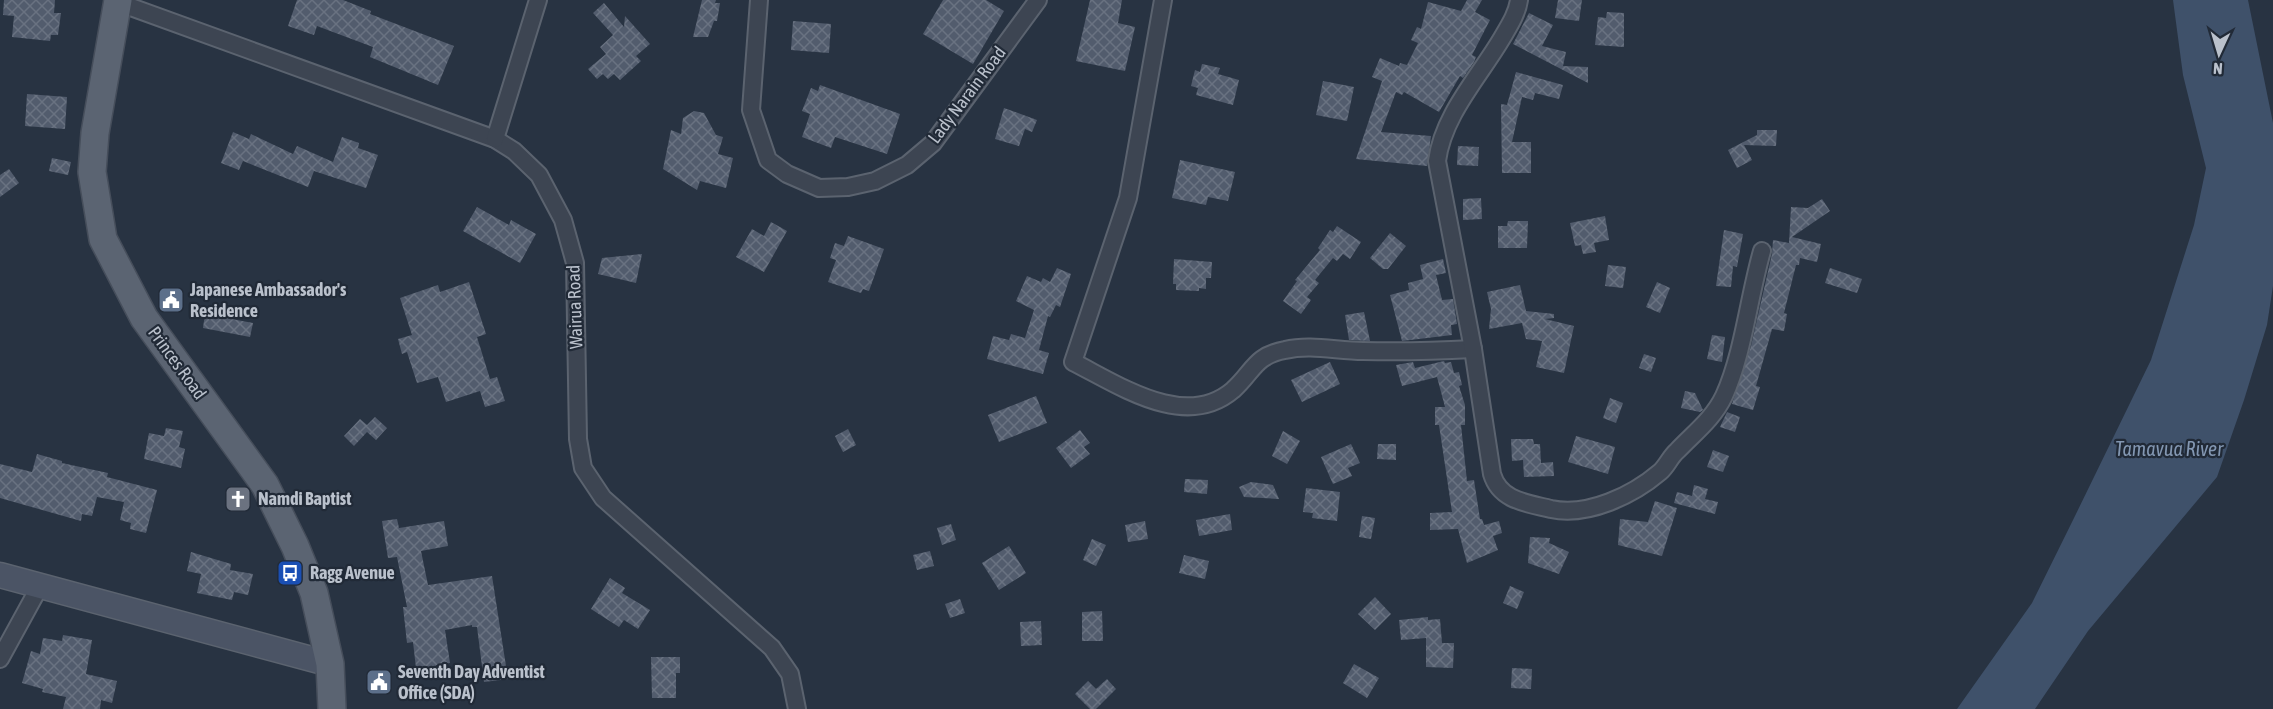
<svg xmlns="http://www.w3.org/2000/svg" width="2273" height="709" viewBox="0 0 2273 709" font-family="'Asap Condensed',sans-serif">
  <defs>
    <pattern id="building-cross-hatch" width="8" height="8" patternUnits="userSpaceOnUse" patternTransform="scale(1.5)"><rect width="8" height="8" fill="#525c6d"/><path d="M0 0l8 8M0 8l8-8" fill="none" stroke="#697281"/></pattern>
  </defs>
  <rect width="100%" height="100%" fill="#283342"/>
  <!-- water -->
  <path fill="#3f516a" d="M2173,0h75l25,123v163l-6,39 -23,75 -27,77 -129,154 -53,78h-78l75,-106 42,-85 77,-158 43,-135 12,-57 -23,-93z"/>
  <!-- building -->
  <g fill="url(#building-cross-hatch)">
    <path d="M4,0h51l-1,13h7l-3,22h-7l-1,6 -38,-4 2,-21 -11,-1z"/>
    <path d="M297,0h46l28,11 -1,3 84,32 -16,39 -68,-28 3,-10 -56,-21 -3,9 -26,-9z"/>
    <path d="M702,0h14l-1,3h5l-3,18h-3l-6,16h-15z"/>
    <path d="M943,0h43l18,11 -31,53 -50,-30z"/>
    <path d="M1090,0h32l-4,23 17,4 -10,44 -49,-10z"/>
    <path d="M1467,0h15l-7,12 15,8 -18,35 4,2 -2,5 -11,16 -3,-2 -21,36 -35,-20 -2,3 -6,-3 -15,40 50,4 -4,30 -71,-7 26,-78 -10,-4 8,-19 19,8 1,-3 7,2 11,-22 -7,-3 6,-13 4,2 7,-27 33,9z"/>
    <path d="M1558,0h24l-3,21 -24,-3z"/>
    <path d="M604,3l20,24 1,-11 25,28 -14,12 5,5 -21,19 -6,-6 -6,5 -5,-5 -6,5 -9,-10 18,-15 -6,-7 13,-12 -20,-22z"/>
    <path d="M1607,12l17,1v34l-29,-2 3,-28 8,1z"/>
    <path d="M1529,13l24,12 -11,21 24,6 -3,14 25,1v16l-75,-39z"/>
    <path d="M793,21l38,3 -2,29 -38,-3z"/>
    <path d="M1202,64l18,4 -2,6 21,6 -6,25 -37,-10 2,-7 -7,-2 4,-16 5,2z"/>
    <path d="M1516,72l47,13 -4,14 -24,-6 -2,7 -11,-3 -10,45h19v31h-29l-1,-69 6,1z"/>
    <path d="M1323,81l31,6 -7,34 -31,-6z"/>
    <path d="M820,85l80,29 -13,40 -52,-17 -4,11 -29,-11 8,-23 -8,-3 9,-23 7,3z"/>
    <path d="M27,94l40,3 -2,32 -40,-3z"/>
    <path d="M1004,108l33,12 -5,12 -7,-3 -6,17 -24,-7z"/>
    <path d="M694,111l10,2 12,22 7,2 -5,17 15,4 -7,30 -26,-7 -3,9 -34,-21 8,-39 10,4 2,-16z"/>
    <path d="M1757,130h20l-1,16 -32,-1 8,15 -15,8 -9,-18 29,-15z"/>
    <path d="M233,132l16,7 2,-5 42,20 4,-8 36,16 9,-25 17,6 -1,5 20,7 -12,33 -52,-17 -6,16 -65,-26 -4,9 -18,-7z"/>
    <path d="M1458,146l21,1 -1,19 -21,-1z"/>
    <path d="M52,158l19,4 -3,13 -19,-4z"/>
    <path d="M1180,160l55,12 -7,29 -20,-4 -2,8 -34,-7z"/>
    <path d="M9,169l10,14 -19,14v-22z"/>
    <path d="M1481,198l1,21 -19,1v-21z"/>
    <path d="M1822,199l8,12 -38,26 29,7 -4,18 -17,-4 -1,7h-3l-12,48 3,1 -3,17 -12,-2 -16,57 4,1 -7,23 -21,-6 19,-58 21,-92 1,-14 16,3 2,-36 17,1z"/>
    <path d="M477,207l32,18 2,-5 25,14 -16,29 -57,-32z"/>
    <path d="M1605,216l4,24 -15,3 2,9 -13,2 -2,-9 -6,1 -5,-23z"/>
    <path d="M1508,221h20l-1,27h-29v-22h9z"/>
    <path d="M771,222l16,9 -23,41 -28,-15 16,-28 12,7z"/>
    <path d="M1337,226l24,16 -11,17 -7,-5 -6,7 -4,-3 -18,22 4,3 -12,14 4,3 -10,14 -18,-13 14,-20 -2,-1 25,-30 -2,-2 12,-18 3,2z"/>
    <path d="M1724,230l19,4 -6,33 -4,-1 -2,21 -15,-1z"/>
    <path d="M1390,233l16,13 -18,23h-5l-13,-11z"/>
    <path d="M848,236l36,13 -15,42 -6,-2 -2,4 -33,-11 8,-22 -6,-2 5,-15 9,3z"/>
    <path d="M642,254l-6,29 -38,-9 4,-16z"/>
    <path d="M1174,259l38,3 -1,16h-5v11l-7,-1v3l-23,-1v-6h-3z"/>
    <path d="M1443,259l3,14 -10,2 6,25 11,-1 4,25 -6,1 1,10 -50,6 -12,-46 19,-5 -1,-7 15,-4 -3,-14z"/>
    <path d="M1608,265l18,2 -3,21 -18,-2z"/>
    <path d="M1057,268l14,6 -11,33 -4,-2 -6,12 -2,-1 -9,34 10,3 -6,21 -56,-15 6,-23 16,4 2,-6 14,4 9,-28 -18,-9 11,-25 14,6 2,-4 7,4z"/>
    <path d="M1830,268l32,11 -5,14 -32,-10z"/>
    <path d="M469,282l17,52 -9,3 13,42 7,-2 8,24 -20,6 -5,-16 -34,11 -8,-25 -21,6 -10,-31 -5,2 -4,-15 14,-4 -12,-37 38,-13 2,7z"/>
    <path d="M1657,282l13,6 -10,25 -14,-6z"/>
    <path d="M1520,285l6,26 28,3v4l-9,1 29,7 -10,47 -28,-6 6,-26 -16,-2 -4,-16 -33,6 2,-20 -4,-17z"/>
    <path d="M1364,312l6,29 -21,-1 -4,-25z"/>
    <path d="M205,314l48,9 -3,14 -47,-9z"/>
    <path d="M1712,335l13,2 -3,25 -15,-3z"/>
    <path d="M1644,354l12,4 -5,14 -12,-4z"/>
    <path d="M1444,361l1,2 6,-1 3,11 5,-1 3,13 -3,1 6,19v20h-4l6,56 7,-1 6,39h2l2,6 15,-4 3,12 -9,3 5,14 -31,13 -9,-34 -28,1v-17l22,-1 -13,-87h-4v-18h10l-8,-30 -35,9 -6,-21 17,-3 2,6z"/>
    <path d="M1330,362l10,22 -38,18 -11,-22z"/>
    <path d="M1685,391l10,2 8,17 -3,2 -19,-4z"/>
    <path d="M1036,396l11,27 -48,19 -11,-27z"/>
    <path d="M1610,398l13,5 -7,20 -13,-5z"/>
    <path d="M1727,412l13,5 -5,15 -15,-5z"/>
    <path d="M375,417l12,11 -11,12 -9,-8 -13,14 -10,-10 16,-17 7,6z"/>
    <path d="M166,428l17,3 -4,16 6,2 -4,19 -37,-9 5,-26 15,3z"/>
    <path d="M848,429l8,16 -13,7 -8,-16z"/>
    <path d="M1080,430l10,13 -6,4 6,7 -19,14 -15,-20z"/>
    <path d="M1283,431l17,10 -13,23 -15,-8z"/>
    <path d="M1576,436l39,11 -7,27 -40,-12z"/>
    <path d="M1511,439h22l1,5h6l1,19 12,-1 1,14 -30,1 -1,-17 -11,1z"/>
    <path d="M1351,444l9,19 -12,5 4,8 -19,8 -12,-27z"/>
    <path d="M1378,444h18v16l-19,-1z"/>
    <path d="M1713,450l16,6 -6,16 -16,-5z"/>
    <path d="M37,454l25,7v2l46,10 -1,4 50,13 -11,43 -16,-4 1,-6 -11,-3 4,-18 -27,-5 -5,19 -10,-2 -1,7 -81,-23v-34l32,8z"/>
    <path d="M1185,479l23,1 -1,14 -23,-2z"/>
    <path d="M1251,482l22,3 6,14 -35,-2 -5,-10z"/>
    <path d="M1694,485l14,4 -3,10 13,3 -3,12 -41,-11 3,-11 15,4z"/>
    <path d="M1306,488l34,4 -3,29 -25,-3 1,-5 -10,-1z"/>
    <path d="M1655,501l22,7 -15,48 -44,-11 2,-26 28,3z"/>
    <path d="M1230,514l2,16 -33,6 -3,-16z"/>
    <path d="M1362,516l13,2 -4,21 -12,-2z"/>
    <path d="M397,519l2,9 45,-7 4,25 -27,5 7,34 64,-9 16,103 -24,3 -7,-55h-5v-2l-27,5 5,33 -14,2 1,10 -20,2 -4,-35 -6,1 -4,-36h4l-10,-50 -9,1 -6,-37z"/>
    <path d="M1145,521l3,18 -20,3 -3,-17z"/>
    <path d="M951,524l5,16 -14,5 -5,-17z"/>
    <path d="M1530,537l20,1 -1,5 20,9 -10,22 -31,-11z"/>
    <path d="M1092,539l14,6 -10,21 -13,-6z"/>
    <path d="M1009,546l17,27 -27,17 -17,-27z"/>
    <path d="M930,551l4,15 -17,4 -4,-15z"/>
    <path d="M191,552l40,12 -1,6 23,4 -5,21 -14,-3 -2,8 -35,-7 4,-19 -14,-3z"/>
    <path d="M1184,555l25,6 -4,18 -26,-6z"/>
    <path d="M610,578l15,10 -3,5 28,17 -12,19 -14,-9 -5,7 -28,-18z"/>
    <path d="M1510,586l14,6 -7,17 -14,-6z"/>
    <path d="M1375,597l16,17 -16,16 -17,-16z"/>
    <path d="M960,599l5,14 -15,5 -5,-14z"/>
    <path d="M1102,611l1,30h-21v-29z"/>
    <path d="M1428,617v3l12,-1 2,24h12l-1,25 -27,-1v-29l-25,2 -2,-20z"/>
    <path d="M1041,621l1,24 -21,1 -1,-24z"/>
    <path d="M63,635l29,5 -6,34 31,7 -5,22 -11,-3 -1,9h-37l3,-12 -24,-5 1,-3 -21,-6 9,-32 9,3 3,-16 19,3z"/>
    <path d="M651,657h29v16h-4v25h-24z"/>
    <path d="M1354,664l25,14 -12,20 -24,-15z"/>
    <path d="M1512,668l20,1 -1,20 -20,-1z"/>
    <path d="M1107,679l9,10 -20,20h-6l-15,-15 13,-13 8,8z"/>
  </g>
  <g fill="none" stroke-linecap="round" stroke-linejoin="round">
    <!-- street casing -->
    <g stroke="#5b636f" stroke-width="20">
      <g id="street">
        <path d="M759,0l-8,110 17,50 19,14 32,14 29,-1 27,-6 32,-16 26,-22 105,-143"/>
        <path d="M1163,0l-35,198 -55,164c46,23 112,69 160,28 21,-19 21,-34 52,-40 26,-6 52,1 78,1 37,1 73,0 110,-2"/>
        <path d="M1519,0c-2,14 -10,26 -17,38 -23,39 -59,77 -65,123l36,188 19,125c8,27 35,29 59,35 37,8 82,-14 109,-37 7,-6 10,-15 17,-21 17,-18 36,-32 47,-55 19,-41 25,-100 38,-145"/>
        <path d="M117,2l378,137 19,12 25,24 24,45 12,43 3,176 5,29 20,30 169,150 18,26 7,35"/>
        <path d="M495,139l43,-139"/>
        <path d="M0,659l40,-73"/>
      </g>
    </g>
    <!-- secondary casing -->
    <g stroke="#5b636f" stroke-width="27">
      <path id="secondary" d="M0,575l330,89"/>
    </g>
    <!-- primary casing -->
    <g stroke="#464e5b" stroke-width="30">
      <path id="primary" d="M118,0l-23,133 -3,39 11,67 41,79 121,167 30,61 19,47 16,71 2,45"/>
    </g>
    <!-- street -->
    <use href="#street" stroke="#3d4552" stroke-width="16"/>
    <!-- secondary -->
    <use href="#secondary" stroke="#4b5465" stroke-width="24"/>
    <!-- primary -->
    <use href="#primary" stroke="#5b6472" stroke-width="27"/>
  </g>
  <!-- icons -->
  <defs>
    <g id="civic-square" transform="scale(1.35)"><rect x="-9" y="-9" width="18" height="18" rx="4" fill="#5c6f8a" stroke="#212a37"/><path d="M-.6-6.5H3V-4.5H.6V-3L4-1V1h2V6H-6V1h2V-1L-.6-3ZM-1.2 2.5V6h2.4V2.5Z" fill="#fff"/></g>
    <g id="church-square" transform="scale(1.35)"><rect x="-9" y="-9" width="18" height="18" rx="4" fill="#6b7280" stroke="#212a37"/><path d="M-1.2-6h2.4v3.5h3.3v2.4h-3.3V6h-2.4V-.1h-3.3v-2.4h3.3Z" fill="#fff"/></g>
    <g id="bus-square" transform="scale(1.35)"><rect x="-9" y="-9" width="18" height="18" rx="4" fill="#1a4fb4" stroke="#212a37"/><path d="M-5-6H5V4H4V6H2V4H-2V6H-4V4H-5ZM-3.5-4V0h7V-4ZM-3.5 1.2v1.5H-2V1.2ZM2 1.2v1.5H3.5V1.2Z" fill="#fff"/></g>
  </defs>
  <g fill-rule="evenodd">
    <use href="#civic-square" x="171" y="300"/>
    <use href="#church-square" x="238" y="499"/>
    <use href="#bus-square" x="290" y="573"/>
    <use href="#civic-square" x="379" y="682"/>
  </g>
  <g text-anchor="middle" stroke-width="4.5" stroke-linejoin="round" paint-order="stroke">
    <!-- street labels -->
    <g font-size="18" fill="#bac1cc" stroke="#212a37">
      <text transform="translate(967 95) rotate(-53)" y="6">Lady Narain Road</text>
      <text transform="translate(575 307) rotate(-92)" y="6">Wairua Road</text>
      <text transform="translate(177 363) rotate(54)" y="6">Princes Road</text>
    </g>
    <!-- poi labels -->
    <g font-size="18" font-weight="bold" fill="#bac1cc" stroke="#212a37" text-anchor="start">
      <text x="190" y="296">Japanese Ambassador's<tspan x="190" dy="21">Residence</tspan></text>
      <text x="258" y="505">Namdi Baptist</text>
      <text x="310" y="579">Ragg Avenue</text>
      <text x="398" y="678">Seventh Day Adventist<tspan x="398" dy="21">Office (SDA)</tspan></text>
    </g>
    <!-- water labels -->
    <g font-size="20" font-style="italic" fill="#8397b2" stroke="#212a37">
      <text x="2169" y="456">Tamavua River</text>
    </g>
  </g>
  <!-- north arrow -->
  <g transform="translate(2219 54) rotate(184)" stroke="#212a37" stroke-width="4.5" paint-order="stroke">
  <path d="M0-4.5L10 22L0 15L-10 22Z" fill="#bac1cc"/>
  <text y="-9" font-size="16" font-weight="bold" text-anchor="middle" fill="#bac1cc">N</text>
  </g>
</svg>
